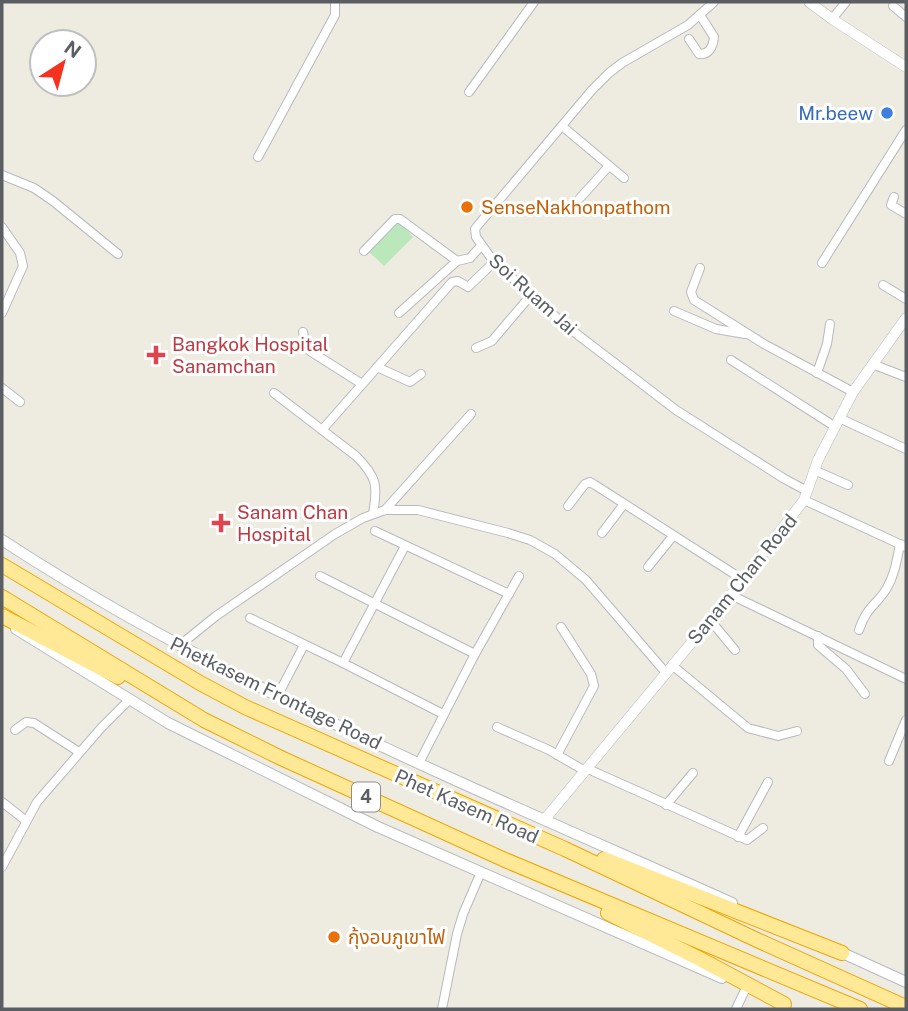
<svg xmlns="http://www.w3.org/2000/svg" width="908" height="1011" viewBox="0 0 908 1011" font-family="'Public Sans','Noto Sans Thai',sans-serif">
  <rect width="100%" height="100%" fill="#eeebe1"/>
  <!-- green -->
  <path fill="#bbe8bb" d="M399,222l14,15 -29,29 -15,-14z"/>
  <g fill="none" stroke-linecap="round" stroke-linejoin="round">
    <!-- minor casing -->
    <g stroke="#b7b9bf" stroke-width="10">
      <g id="minor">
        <path d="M714,2l-26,23 -66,38 -13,10 -17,17 -113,134 -4,5 1,8 18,25 71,63 111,85 107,68 24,13"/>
        <path d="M893,6l13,11"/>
        <path d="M832,19l14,-17"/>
        <path d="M689,39l10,15c10,1 14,-7 15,-17l-14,-22"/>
        <path d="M469,92l65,-90"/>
        <path d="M562,126l62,52"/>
        <path d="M258,157l77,-142v-13"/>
        <path d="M2,175l32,13 19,13 65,53"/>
        <path d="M894,197l-3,8 15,9"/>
        <path d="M580,198l29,-32"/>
        <path d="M2,227l18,26 3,13 -21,47"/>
        <path d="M364,251l31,-32h5l57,42"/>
        <path d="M822,263l84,-133"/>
        <path d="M700,268l-9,24 3,8 70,44 89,48"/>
        <path d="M883,285l23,14"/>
        <path d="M674,311l42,18 29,5"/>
        <path d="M399,313l58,-52 13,-3 11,-12"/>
        <path d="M303,332l3,14 4,5 52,33"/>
        <path d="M476,348l16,-7 39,-46"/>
        <path d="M731,360l103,66"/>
        <path d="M872,364l34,13"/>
        <path d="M377,367l33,15 11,-8"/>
        <path d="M817,373l10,-29 3,-20"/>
        <path d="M2,388l18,14"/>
        <path d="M274,393l82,63c21,21 22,29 17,58"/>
        <path d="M839,418l67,31"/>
        <path d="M322,430l130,-148 6,-1 10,6 26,-25"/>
        <path d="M814,470l34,15"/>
        <path d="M804,500l102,47"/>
        <path d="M568,506l17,-22 5,-2 5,3 147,94"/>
        <path d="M385,510l86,-96"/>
        <path d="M375,531l134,63"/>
        <path d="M602,533l22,-29"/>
        <path d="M405,546l-62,117 100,51"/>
        <path d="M648,567l25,-31"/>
        <path d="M320,576l155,78"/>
        <path d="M731,595l175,84"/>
        <path d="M250,618l93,45"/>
        <path d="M710,620l25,30"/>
        <path d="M859,630c8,-24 17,-24 28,-42 8,-14 10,-29 13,-44"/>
        <path d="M818,636v9l28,24 19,25"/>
        <path d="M180,645l36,-29 119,-82 28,-16 22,-8h33l90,23 22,7 25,14 31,26 80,93"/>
        <path d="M672,665l76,63 30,8 19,-5"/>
        <path d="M278,695l26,-50"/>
        <path d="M497,727l52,23 36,21"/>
        <path d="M15,730l11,-8 8,1 45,29"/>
        <path d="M557,755l37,-69 -3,-12 -30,-47"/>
        <path d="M889,761l17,-41"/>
        <path d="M419,763l56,-109 44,-78"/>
        <path d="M588,769l159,71 16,-12"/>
        <path d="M2,802l23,18"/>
        <path d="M666,805l27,-32"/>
        <path d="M738,837l30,-55"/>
        <path d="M2,867l35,-65 64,-74 28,-28"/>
        <path d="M442,1009l15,-75 6,-20 18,-42"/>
        <path d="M736,1009l10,-21"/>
      </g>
    </g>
    <!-- tertiary casing -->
    <g stroke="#b7b9bf" stroke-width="11">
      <g id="tertiary">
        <path d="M809,2l23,17 74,48"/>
        <path d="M545,819l186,-224 73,-95 14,-40 35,-68 53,-74"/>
      </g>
    </g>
    <!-- secondary casing -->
    <g stroke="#b7bbc1" stroke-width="12">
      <g id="secondary">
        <path d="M2,540c228,149 482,252 730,363"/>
        <path d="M16,629l152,94 210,104 344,151"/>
        <path d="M836,950l70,32"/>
      </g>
    </g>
    <!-- trunk casing -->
    <g stroke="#efa600" stroke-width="16">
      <g id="trunk">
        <path d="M2,565l198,118 45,24 320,142 192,91 149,67"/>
        <path d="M2,597l202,123 77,38 224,102 355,149"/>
        <path d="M2,616l116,61"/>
        <path d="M604,859l238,94"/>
        <path d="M608,913l92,46 84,45"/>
      </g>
    </g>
    <!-- minor -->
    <use href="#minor" stroke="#fff" stroke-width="8"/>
    <!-- tertiary -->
    <use href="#tertiary" stroke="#fff" stroke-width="10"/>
    <!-- secondary -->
    <use href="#secondary" stroke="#fff" stroke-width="10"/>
    <!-- trunk -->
    <use href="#trunk" stroke="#ffe996" stroke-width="14"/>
  </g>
  <!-- markers -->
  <circle fill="#3f7fe0" stroke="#fff" stroke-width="2.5" cx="887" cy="113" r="7"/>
  <g fill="#e8710a" stroke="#fff" stroke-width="2.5">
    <circle cx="467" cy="207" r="7"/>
    <circle cx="334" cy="937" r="7"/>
  </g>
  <g fill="#e0444e" stroke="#fff" stroke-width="2.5">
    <path d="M152.5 344.5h7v7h7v7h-7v7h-7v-7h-7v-7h7z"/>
    <path d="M217.5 512.5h7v7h7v7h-7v7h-7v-7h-7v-7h7z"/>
  </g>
  <g text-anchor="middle" stroke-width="6" stroke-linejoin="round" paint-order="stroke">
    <!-- shield labels -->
    <rect fill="#fff" stroke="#8c8e92" stroke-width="2" x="352" y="782.5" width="28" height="29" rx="5"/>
    <g font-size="18" font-weight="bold" fill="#5a5e63">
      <text x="366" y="803">4</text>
    </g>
    <!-- shop labels -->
    <g font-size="19" fill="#366cbe" stroke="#fff" text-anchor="end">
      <text x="873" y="120">Mr.beew</text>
    </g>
    <!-- food labels -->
    <g font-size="19" fill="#c56008" stroke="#fff" text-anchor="start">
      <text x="481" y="214">SenseNakhonpathom</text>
      <text x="348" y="944">กุ้งอบภูเขาไฟ</text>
    </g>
    <!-- street labels -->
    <g font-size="19" fill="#5a5e63" stroke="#fff">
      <text transform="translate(533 294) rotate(42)" y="7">Soi Ruam Jai</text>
      <text transform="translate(742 579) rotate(-51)" y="7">Sanam Chan Road</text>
      <text transform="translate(276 693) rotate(26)" y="7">Phetkasem Frontage Road</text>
      <text transform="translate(467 806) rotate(24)" y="7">Phet Kasem Road</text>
    </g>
    <!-- health labels -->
    <g font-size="19" fill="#be3a42" stroke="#fff" text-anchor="start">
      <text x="172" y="351">Bangkok Hospital<tspan x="172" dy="22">Sanamchan</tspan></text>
      <text x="237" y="519">Sanam Chan<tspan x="237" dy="22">Hospital</tspan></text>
    </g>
  </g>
  <!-- border -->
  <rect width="908" height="1011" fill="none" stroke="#5a5e63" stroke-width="7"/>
  <!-- north arrow -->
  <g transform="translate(63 63) rotate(36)"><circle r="33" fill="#ffffff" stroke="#bdbfc1" stroke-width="2"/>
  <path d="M0-5L12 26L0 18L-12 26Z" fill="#f53220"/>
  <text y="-10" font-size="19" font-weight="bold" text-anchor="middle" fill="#5a5e63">N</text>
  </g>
</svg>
